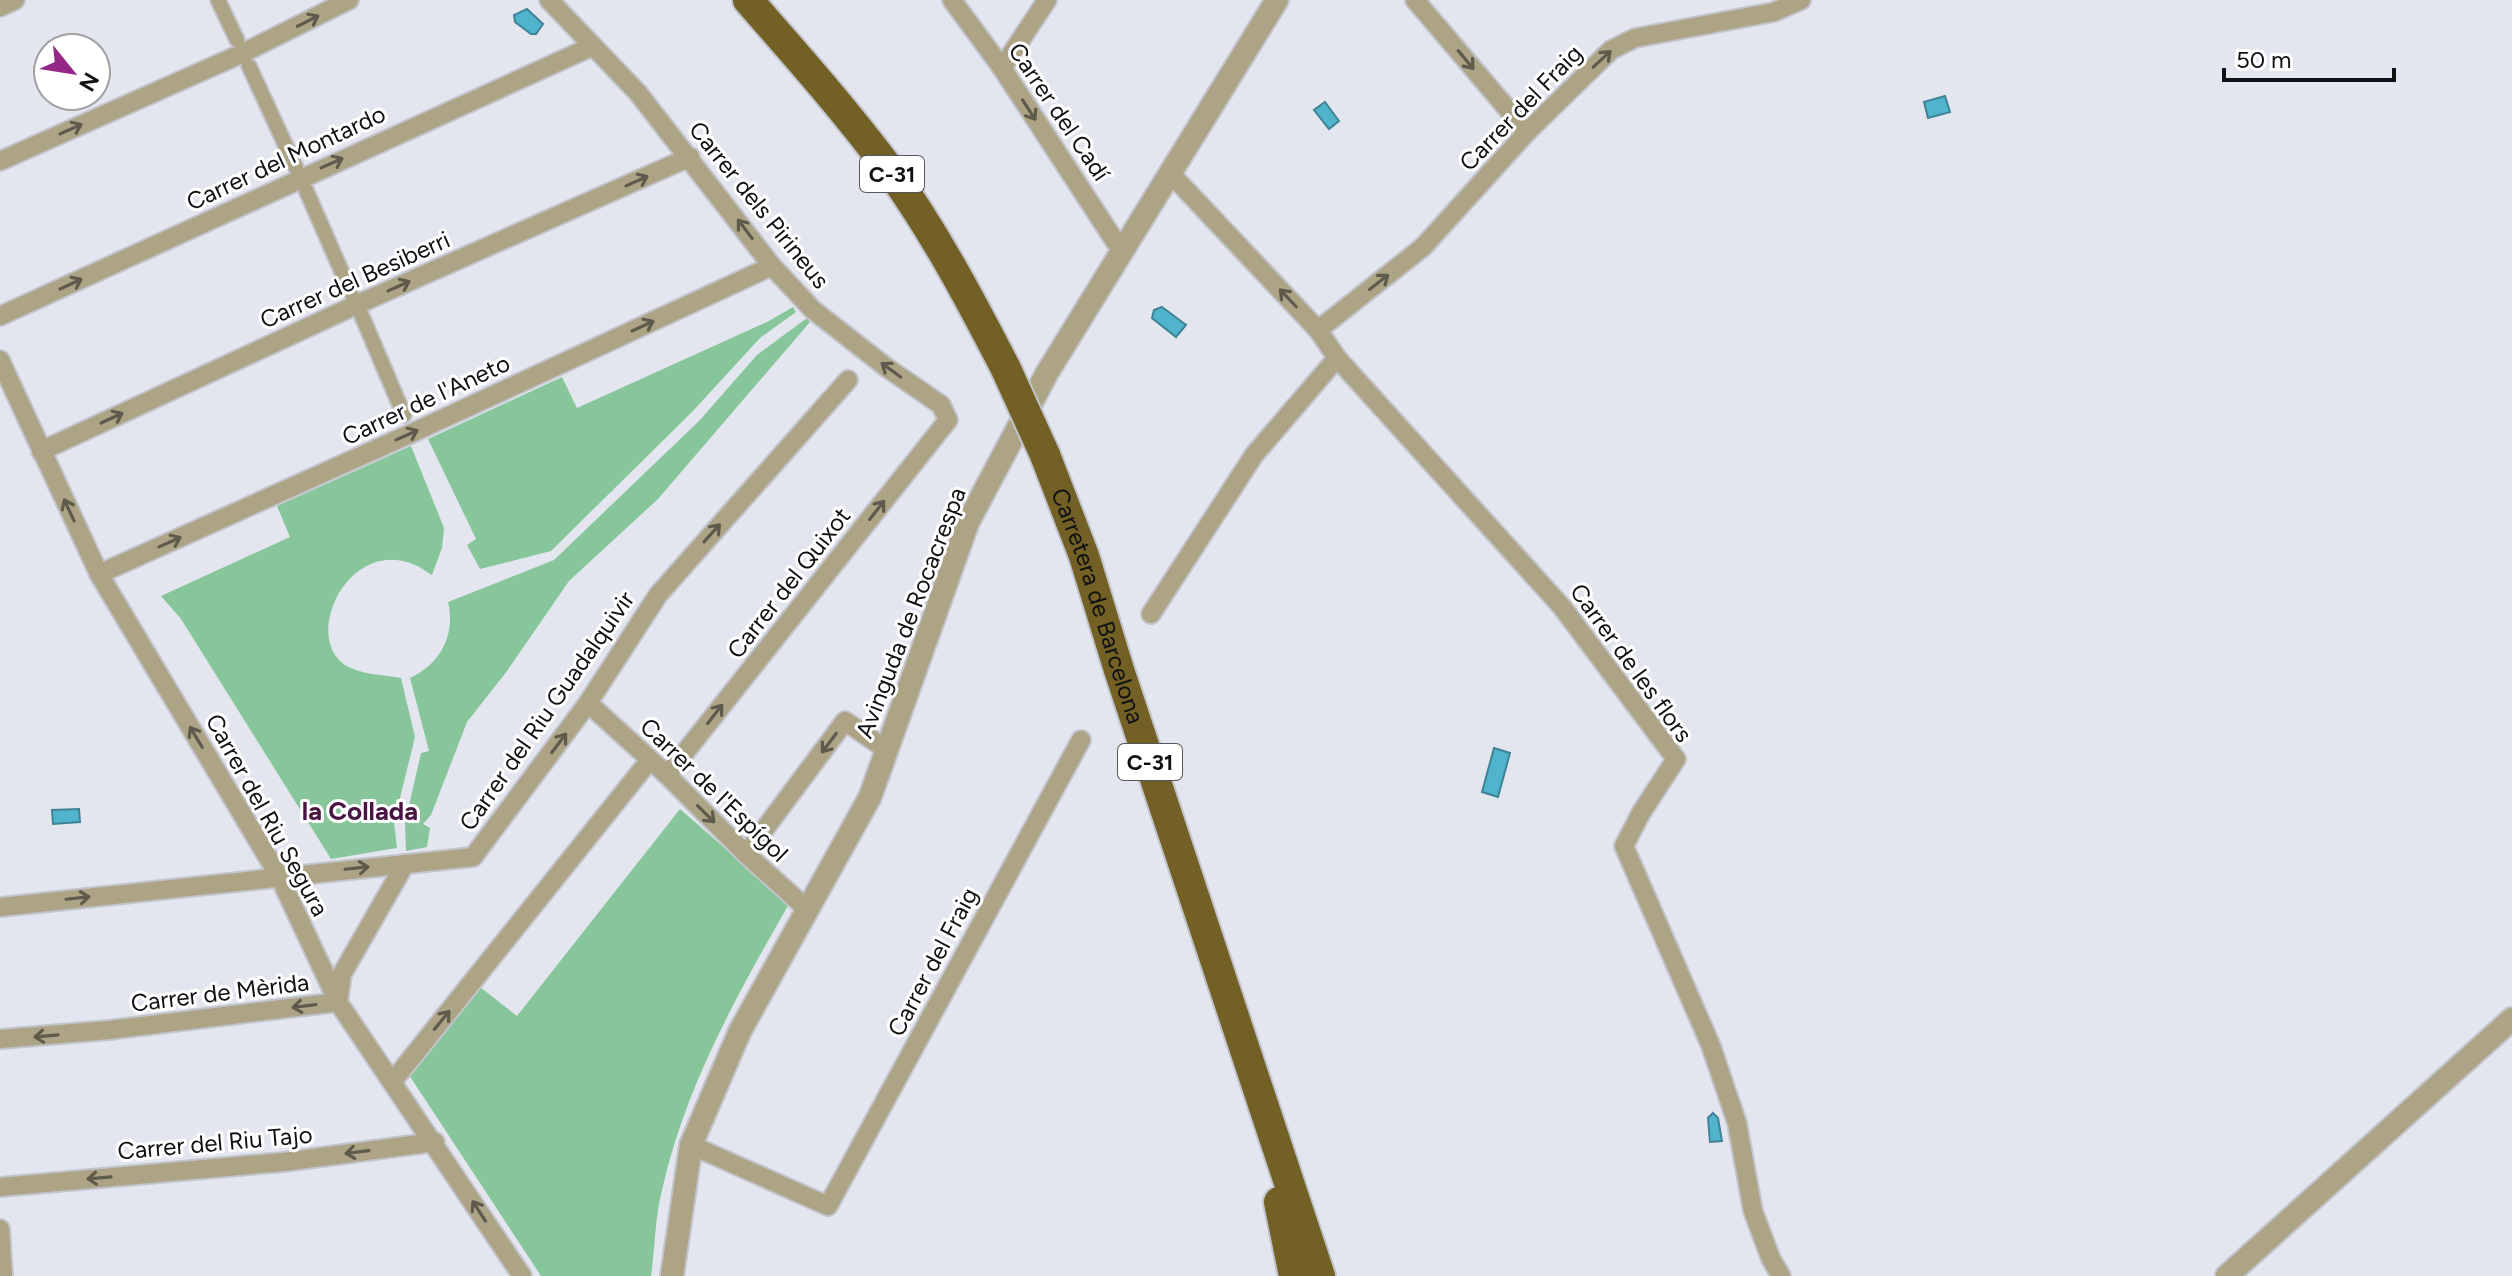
<svg xmlns="http://www.w3.org/2000/svg" width="2512" height="1276" viewBox="0 0 2512 1276" font-family="Figtree,sans-serif">
  <rect width="100%" height="100%" fill="#e4e6ef"/>
  <!-- green -->
  <g fill="#86c69a">
    <path d="M793,307l3,5 -36,26 -68,74 -141,139 -71,18 -13,-24 9,-6 -48,-100 134,-62 15,31 190,-86z"/>
    <path d="M807,318l3,4 -152,177 -89,82 -62,90 -40,51 -36,93 -8,9 7,4 -3,19 -21,4 -1,-28 16,-70 8,-2 -19,-73c30,-14 46,-43 38,-76l106,-42 145,-139 58,-66z"/>
    <path d="M411,446l33,82 -2,20 -10,27c-7,-4 -14,-10 -22,-12 -66,-23 -111,82 -59,105 14,7 35,7 50,10l14,59 -21,85 3,26 -66,11 -150,-240 -20,-23 129,-59 -13,-31z"/>
    <path d="M680,809l109,95c-52,91 -104,183 -127,286 -7,28 -7,58 -11,86h-110l-132,-201 71,-88 37,29z"/>
  </g>
  <!-- water -->
  <g fill="#51b4cd" stroke="#3e8396" stroke-width="2">
    <path d="M527,9l16,15 -7,10h-5l-16,-12 -1,-7z"/>
    <path d="M1945,96l5,16 -22,6 -4,-16z"/>
    <path d="M1325,102l14,19 -10,8 -15,-19z"/>
    <path d="M1162,307l24,18 -10,12 -24,-19 2,-8z"/>
    <path d="M1494,748l16,5 -12,44 -16,-5z"/>
    <path d="M79,809l1,13 -27,2 -1,-14z"/>
    <path d="M1713,1113l5,5 4,23 -12,1 -2,-24z"/>
  </g>
  <g fill="none" stroke-linecap="round" stroke-linejoin="round">
    <!-- pedestrian casing -->
    <g stroke="#c2c4cc" stroke-width="18">
      <g id="pedestrian">
        <path d="M218,0l19,40"/>
        <path d="M249,66l47,102"/>
        <path d="M306,190l45,103"/>
        <path d="M361,314l43,101"/>
      </g>
    </g>
    <!-- minor casing -->
    <g stroke="#c2c4cc" stroke-width="22">
      <g id="minor">
        <path d="M549,0l89,93 134,173 41,44 73,57 55,38 7,15 -281,355"/>
        <path d="M952,0l50,68 120,184"/>
        <path d="M1415,0l112,132"/>
        <path d="M0,7l15,-7"/>
        <path d="M1002,68l45,-68"/>
        <path d="M0,161l243,-108 106,-53"/>
        <path d="M1171,174l147,156 19,28 225,249 114,152 -35,54 -17,33 87,200 26,77 16,88 18,48 10,17"/>
        <path d="M0,316l593,-270"/>
        <path d="M1318,330l105,-83 104,-115 84,-82 24,-12 139,-26 27,-12"/>
        <path d="M0,360l99,214 180,302 59,126 184,274"/>
        <path d="M41,451l315,-146 334,-148"/>
        <path d="M99,574l313,-141 360,-167"/>
        <path d="M1151,614l103,-159 83,-97"/>
        <path d="M588,703l79,72 79,79 62,56"/>
        <path d="M746,854l99,-133 42,29"/>
        <path d="M0,907l473,-50 115,-154 70,-108 190,-215"/>
        <path d="M0,1039l109,-9 229,-28 4,-28 63,-110"/>
        <path d="M393,1081l256,-320"/>
        <path d="M691,1145l137,61 253,-466"/>
        <path d="M0,1187l283,-25 152,-20"/>
        <path d="M0,1229l3,47"/>
      </g>
    </g>
    <!-- tertiary casing -->
    <g stroke="#c2c4cc" stroke-width="26">
      <g id="tertiary">
        <path d="M672,1276l19,-131 49,-114 130,-234 98,-275 79,-149 230,-373"/>
        <path d="M2227,1276l285,-257"/>
      </g>
    </g>
    <!-- trunk casing -->
    <g stroke="#c2c4cc" stroke-width="34">
      <g id="trunk">
        <path d="M748,0c48,55 97,110 141,169 45,62 82,132 117,200"/>
        <path id="s1" d="M1045,455l39,101 35,114 201,606"/>
        <path d="M1279,1202l15,74"/>
      </g>
    </g>
    <!-- pedestrian -->
    <use href="#pedestrian" stroke="#ada385" stroke-width="14"/>
    <!-- minor -->
    <use href="#minor" stroke="#ada385" stroke-width="18"/>
    <!-- tertiary -->
    <use href="#tertiary" stroke="#ada385" stroke-width="22"/>
    <!-- trunk -->
    <use href="#trunk" stroke="#726025" stroke-width="30"/>
    <!-- trunk-bridge casing -->
    <g stroke="#c2c4cc" stroke-width="34" stroke-linecap="butt">
      <path id="trunk-bridge" d="M1006,369l39,86"/>
    </g>
    <!-- trunk-bridge -->
    <use href="#trunk-bridge" stroke="#726025" stroke-width="30"/>
  </g>
  <!-- one-way arrows -->
  <defs><path id="oneway-shaft" d="M-6 0H5M1.5-3L5.5 0L1.5 3" fill="none" stroke-width="1.6" stroke-linecap="round" stroke-linejoin="round" transform="scale(2)"/></defs>
  <g stroke="#5e5a4c">
    <use href="#oneway-shaft" transform="translate(308 21) rotate(-27)"/>
    <use href="#oneway-shaft" transform="translate(1602 59) rotate(-43)"/>
    <use href="#oneway-shaft" transform="translate(1466 60) rotate(50)"/>
    <use href="#oneway-shaft" transform="translate(1029 110) rotate(57)"/>
    <use href="#oneway-shaft" transform="translate(71 129) rotate(-24)"/>
    <use href="#oneway-shaft" transform="translate(332 163) rotate(-24)"/>
    <use href="#oneway-shaft" transform="translate(637 181) rotate(-24)"/>
    <use href="#oneway-shaft" transform="translate(745 229) rotate(-127)"/>
    <use href="#oneway-shaft" transform="translate(1379 282) rotate(-38)"/>
    <use href="#oneway-shaft" transform="translate(71 284) rotate(-25)"/>
    <use href="#oneway-shaft" transform="translate(399 286) rotate(-24)"/>
    <use href="#oneway-shaft" transform="translate(1288 298) rotate(-133)"/>
    <use href="#oneway-shaft" transform="translate(643 326) rotate(-25)"/>
    <use href="#oneway-shaft" transform="translate(891 370) rotate(-144)"/>
    <use href="#oneway-shaft" transform="translate(112 418) rotate(-25)"/>
    <use href="#oneway-shaft" transform="translate(407 435) rotate(-24)"/>
    <use href="#oneway-shaft" transform="translate(69 510) rotate(-115)"/>
    <use href="#oneway-shaft" transform="translate(877 510) rotate(-52)"/>
    <use href="#oneway-shaft" transform="translate(712 533) rotate(-48)"/>
    <use href="#oneway-shaft" transform="translate(170 542) rotate(-24)"/>
    <use href="#oneway-shaft" transform="translate(715 714) rotate(-52)"/>
    <use href="#oneway-shaft" transform="translate(196 737) rotate(-121)"/>
    <use href="#oneway-shaft" transform="translate(559 743) rotate(-53)"/>
    <use href="#oneway-shaft" transform="translate(829 743) rotate(127)"/>
    <use href="#oneway-shaft" transform="translate(706 814) rotate(45)"/>
    <use href="#oneway-shaft" transform="translate(357 868) rotate(-6)"/>
    <use href="#oneway-shaft" transform="translate(78 898) rotate(-6)"/>
    <use href="#oneway-shaft" transform="translate(304 1006) rotate(173)"/>
    <use href="#oneway-shaft" transform="translate(442 1020) rotate(-51)"/>
    <use href="#oneway-shaft" transform="translate(46 1036) rotate(175)"/>
    <use href="#oneway-shaft" transform="translate(357 1152) rotate(173)"/>
    <use href="#oneway-shaft" transform="translate(99 1178) rotate(175)"/>
    <use href="#oneway-shaft" transform="translate(479 1211) rotate(-123)"/>
  </g>
  <g text-anchor="middle" stroke-width="6" stroke-linejoin="round" paint-order="stroke">
    <!-- shield labels -->
    <g fill="#fff" stroke="#58585a" stroke-width="2">
      <rect x="860" y="156" width="64" height="36" rx="6"/>
      <rect x="1118" y="744" width="64" height="36" rx="6"/>
    </g>
    <g font-size="22" font-weight="bold" fill="#101114">
      <text x="892" y="182">C-31</text>
      <text x="1150" y="770">C-31</text>
    </g>
    <!-- street labels -->
    <g font-size="24" fill="#101114" stroke="#fff">
      <text transform="translate(1521 108) rotate(-46)" y="8">Carrer del Fraig</text>
      <text transform="translate(1059 112) rotate(56)" y="8">Carrer del Cadí</text>
      <text transform="translate(286 158) rotate(-25)" y="8">Carrer del Montardo</text>
      <text transform="translate(759 205) rotate(51)" y="8">Carrer dels Pirineus</text>
      <text transform="translate(355 280) rotate(-24)" y="8">Carrer del Besiberri</text>
      <text transform="translate(426 400) rotate(-25)" y="8">Carrer de l'Aneto</text>
      <text transform="translate(789 583) rotate(-52)" y="8">Carrer del Quixot</text>
      <text dy="8" stroke="none"><textPath href="#s1" startOffset="160">Carretera de Barcelona</textPath></text>
      <text transform="translate(911 613) rotate(-69)" y="8">Avinguda de Rocacrespa</text>
      <text transform="translate(1631 663) rotate(54)" y="8">Carrer de les flors</text>
      <text transform="translate(547 711) rotate(-55)" y="8">Carrer del Riu Guadalquivir</text>
      <text transform="translate(714 790) rotate(44)" y="8">Carrer de l'Espígol</text>
      <text transform="translate(267 815) rotate(61)" y="8">Carrer del Riu Segura</text>
      <text transform="translate(933 962) rotate(-62)" y="8">Carrer del Fraig</text>
      <text transform="translate(220 993) rotate(-7)" y="8">Carrer de Mèrida</text>
      <text transform="translate(215 1143) rotate(-5)" y="8">Carrer del Riu Tajo</text>
    </g>
    <!-- neighbourhood labels -->
    <g font-size="26" font-weight="bold" fill="#491543" stroke="#fff">
      <text x="360" y="820">la Collada</text>
    </g>
  </g>
  <!-- north arrow -->
  <g transform="translate(72 72) rotate(120)"><circle r="38" fill="#ffffff" stroke="#9fa0a1" stroke-width="2"/>
  <path d="M0-6L14 30L0 20L-14 30Z" fill="#942788"/>
  <text y="-12" font-size="22" font-weight="bold" text-anchor="middle" fill="#101114">N</text>
  </g>
  <!-- scale -->
  <path d="M2224 68v12h170v-12" fill="none" stroke="#101114" stroke-width="4"/>
  <text x="2236" y="68" font-size="24" fill="#101114" stroke="#ffffff" stroke-width="6" paint-order="stroke">50 m</text>
</svg>
